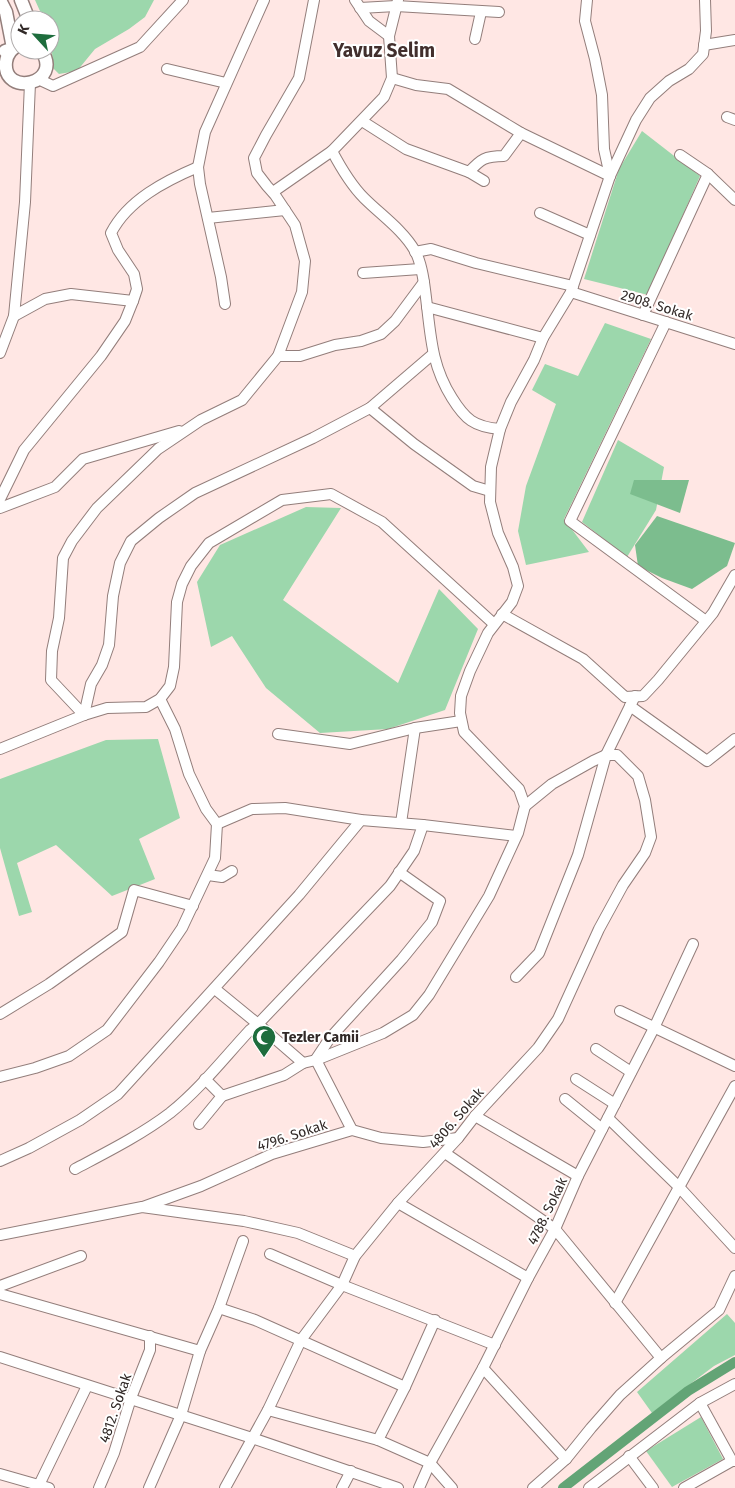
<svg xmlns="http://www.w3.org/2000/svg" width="735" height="1488" viewBox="0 0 735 1488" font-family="'Fira Sans',sans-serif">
  <rect width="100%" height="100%" fill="#ffe7e4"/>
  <!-- green -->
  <g fill="#9cd7ac">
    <path d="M35,0h119l-9,17 -16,12 -34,20 -18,22 -18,3 -6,-6 -3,-48h-6z"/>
    <path d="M642,131l58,45 -52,119 -64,-16 35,-110z"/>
    <path d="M605,323l46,16 -87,180 25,33 -63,13 -8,-34 8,-45 30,-82 -24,-14 13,-26 33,12z"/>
    <path d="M618,440l46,27 -8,43 -29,47 -45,-35z"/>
    <path d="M306,507l35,1 -58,92 115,83 41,-94 39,40 -33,81 -57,19 -68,4 -54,-45 -34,-52 -21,11 -14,-65 23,-37z"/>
    <path d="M158,739l22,79 -41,21 16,40 -43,17 -56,-51 -39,18 15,49 -13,4 -19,-68v-69l106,-39z"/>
    <path d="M727,1314l8,9v32l-21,11 -62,47 -15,-21z"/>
    <path d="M701,1417l22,42 -51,28 -26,-36z"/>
  </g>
  <!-- forest -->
  <g fill="#7cbd8e">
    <path d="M634,480h55l-9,33 -50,-19z"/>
    <path d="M657,516l78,27 -8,23 -35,23 -30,-11 -24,-12 -3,-21z"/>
  </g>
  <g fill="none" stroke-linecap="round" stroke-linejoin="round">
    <!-- canal -->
    <path stroke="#63a476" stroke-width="10" d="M563,1488l125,-97 47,-29"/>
    <!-- minor casing -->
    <g stroke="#937e7b" stroke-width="12">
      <g id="minor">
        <path d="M355,0l14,21 20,15"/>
        <path d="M398,0l-9,36 3,42 -8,19 -52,54c9,17 19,34 32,47 17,17 39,32 51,53 8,14 10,39 12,55 4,35 6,62 25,92 13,21 22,29 48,31"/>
        <path d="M587,0l-2,21 10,38 7,36 2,54 6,27"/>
        <path d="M360,8l36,-2 103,6"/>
        <path d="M475,39l6,-27"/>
        <path d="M704,45l31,-5"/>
        <path d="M167,69l59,14"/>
        <path d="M392,78l24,7 32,4 73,44 89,43"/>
        <path d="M38,79l15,7 87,-39 43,-47"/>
        <path d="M727,117l8,3"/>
        <path d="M362,121l44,28 63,23c12,-13 16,-16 35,-16l17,-23"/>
        <path d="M680,155l28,19 27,26"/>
        <path d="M469,172l15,9"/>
        <path d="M273,192l59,-41"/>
        <path d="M540,213l50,22"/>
        <path d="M208,218l77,-8"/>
        <path d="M415,252l16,-3 45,14 97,23"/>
        <path d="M363,273l57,-4"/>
        <path d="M571,292l164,52"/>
        <path d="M225,304l-4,-27 -21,-93 -2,-17 7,-35 59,-132"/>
        <path d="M427,307l116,31"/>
        <path d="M643,315l65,-141"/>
        <path d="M14,316l31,-17 26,-5 62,7"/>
        <path d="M666,322l-96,199 136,100"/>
        <path d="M0,353l14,-37 11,-114 5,-119"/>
        <path d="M278,356h22l35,-11 26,-4 20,-7 14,-13 29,-39"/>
        <path d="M370,408l44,36 59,42 17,5"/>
        <path d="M0,499l24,-49 77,-94 24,-35 8,-20 4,-12 -3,-15 -16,-24 -7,-17c17,-33 54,-52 87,-66"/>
        <path d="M0,508l55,-21 28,-28 96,-28"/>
        <path d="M502,614l81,45 42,38 18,-1 15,-16 55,-67 22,-38"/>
        <path d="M630,706l77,55 28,-22"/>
        <path d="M84,715l-33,-35 1,-29 7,-33 4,-60 9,-17 25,-33 61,-59 43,-29 41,-20 36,-44 24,-64 3,-31 -10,-36 -20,-30 -8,-9 -10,-13 -3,-15 12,-23 33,-57 15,-78"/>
        <path d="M84,715l7,-31 11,-19 7,-20 4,-49 7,-33 11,-22 28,-23 36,-25 118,-55 57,-30 63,-54"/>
        <path d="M278,734l72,10 65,-16 46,-7"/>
        <path d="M0,749l84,-34 23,-7 39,-1 14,-8 10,-13 4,-19 3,-65 5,-18 9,-18 18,-23 73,-43 49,-6 51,28 112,102"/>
        <path d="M401,823l14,-95"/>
        <path d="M217,824l35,-15 33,-1 76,12 62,5 93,11"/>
        <path d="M208,875l14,2 10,-6"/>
        <path d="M516,977l23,-24 39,-98 28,-100 29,-59"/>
        <path d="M215,989l43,35 45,39"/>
        <path d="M620,1011l115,55"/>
        <path d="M0,1014l49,-30 73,-52 12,-42 59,16"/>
        <path d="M596,1049l35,23"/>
        <path d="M316,1059l14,-21 72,-79 30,-37 8,-21 -41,-29"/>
        <path d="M316,1060l36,70"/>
        <path d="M0,1077l35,-9 34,-12 38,-26 52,-68 23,-34 33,-70 2,-34 -11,-15 -17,-35 -14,-45 -15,-30"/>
        <path d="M205,1079l17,17 62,-21 19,-12 13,-3 67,-27 30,-18 16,-20 60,-99 29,-63 7,-27 -6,-17 -55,-57 -4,-19 1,-17 9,-25 18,-38 24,-31 6,-16 -5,-19 -15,-34 -8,-31 1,-35 9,-38 11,-27 23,-42 9,-22 28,-46 39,-116 26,-56 14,-22 19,-17 20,-12 14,-15 3,-23 -1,-31"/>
        <path d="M576,1079l39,25"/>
        <path d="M565,1099l37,30"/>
        <path d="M475,1116l103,60"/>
        <path d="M608,1118l71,69 56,61"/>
        <path d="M199,1124l23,-28"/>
        <path d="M445,1153l110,76 106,129"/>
        <path d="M0,1161l29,-13 51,-28 38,-26 181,-199 62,-75"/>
        <path d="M75,1169c32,-17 66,-34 95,-56 30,-24 54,-55 80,-83l8,-6 132,-138 24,-35 9,-26"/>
        <path d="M398,1203l130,75"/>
        <path d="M143,1207l58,-21 71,-32 80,-24 29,8 42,4 35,-4"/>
        <path d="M0,1235l142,-28 102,14 54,12 57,23"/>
        <path d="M270,1254l72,31 153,60"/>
        <path d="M0,1286l81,-30"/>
        <path d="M0,1294l200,57 19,-43 36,12 150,67"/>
        <path d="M615,1303l120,-217"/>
        <path d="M219,1308l24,-67"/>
        <path d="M0,1357l252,81 146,50"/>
        <path d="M483,1368l83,91"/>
        <path d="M700,1403l32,58"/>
        <path d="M268,1410l110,30 52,23 22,25"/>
        <path d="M378,1440l27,-53 30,-67"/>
        <path d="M629,1456l24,32"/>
        <path d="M0,1474l49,14"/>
        <path d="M39,1485l48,-99"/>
        <path d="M99,1488l15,-35 17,-55 19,-48v-14"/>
        <path d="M149,1488l32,-73 19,-64"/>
        <path d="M225,1488l43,-78 33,-70 41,-55 13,-29 43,-53 60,-65 17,-22 63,-68 20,-29 41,-90 24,-44 22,-32 6,-16 -6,-37 -7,-24 -21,-21h-11l-13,6 -41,23 -27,22"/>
        <path d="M342,1488l9,-17"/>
        <path d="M419,1488l11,-25 53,-95 45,-90 27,-49 23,-53 76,-148 39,-84"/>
        <path d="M533,1488l33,-29 25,-31 29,-33 41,-37 58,-48 16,-34"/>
        <path d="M589,1488l111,-85 35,-19"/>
        <path d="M684,1488l48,-27h3"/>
      </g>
    </g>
    <!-- major casing -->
    <g stroke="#937e7b" stroke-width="15">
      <g id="major">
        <path d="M0,0l6,12 7,36 -8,3"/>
        <path d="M21,0l8,20"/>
        <path d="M20,44c-8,4 -13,9 -14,18 -4,36 59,22 35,-12"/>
      </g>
    </g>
    <!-- minor -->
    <use href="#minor" stroke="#fff" stroke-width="10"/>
    <!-- major -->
    <use href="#major" stroke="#fff" stroke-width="12"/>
  </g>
  <!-- icons -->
  <defs>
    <g id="mosque-pin" transform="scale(1.25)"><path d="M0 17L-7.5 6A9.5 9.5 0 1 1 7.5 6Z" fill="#1e6d3d" stroke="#fff"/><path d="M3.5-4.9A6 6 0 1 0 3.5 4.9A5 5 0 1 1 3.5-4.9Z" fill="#fff"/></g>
  </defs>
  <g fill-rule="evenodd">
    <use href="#mosque-pin" x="264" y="1037"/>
  </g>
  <g text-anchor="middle" stroke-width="4" stroke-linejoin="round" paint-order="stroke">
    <!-- street labels -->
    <g font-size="14" fill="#312927" stroke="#fff">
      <text transform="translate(657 305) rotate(17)" y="5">2908. Sokak</text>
      <text transform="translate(456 1118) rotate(-49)" y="5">4806. Sokak</text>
      <text transform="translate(292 1135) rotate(-18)" y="5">4796. Sokak</text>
      <text transform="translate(547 1211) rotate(-64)" y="5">4788. Sokak</text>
      <text transform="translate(115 1408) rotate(-71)" y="5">4812. Sokak</text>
    </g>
    <!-- poi labels -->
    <g font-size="14" font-weight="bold" fill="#312927" stroke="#fff" text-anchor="start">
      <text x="282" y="1042">Tezler Camii</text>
    </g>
    <!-- district labels -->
    <g font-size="19" font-weight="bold" fill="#412f2d" stroke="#fff">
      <text x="384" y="57">Yavuz Selim</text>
    </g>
  </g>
  <!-- north arrow -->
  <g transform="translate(35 35) rotate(296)"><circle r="24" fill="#ffffff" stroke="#ada9a9"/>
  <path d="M0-4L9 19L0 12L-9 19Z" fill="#1e6d3d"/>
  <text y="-8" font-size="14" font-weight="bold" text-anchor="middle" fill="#312927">K</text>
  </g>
</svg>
